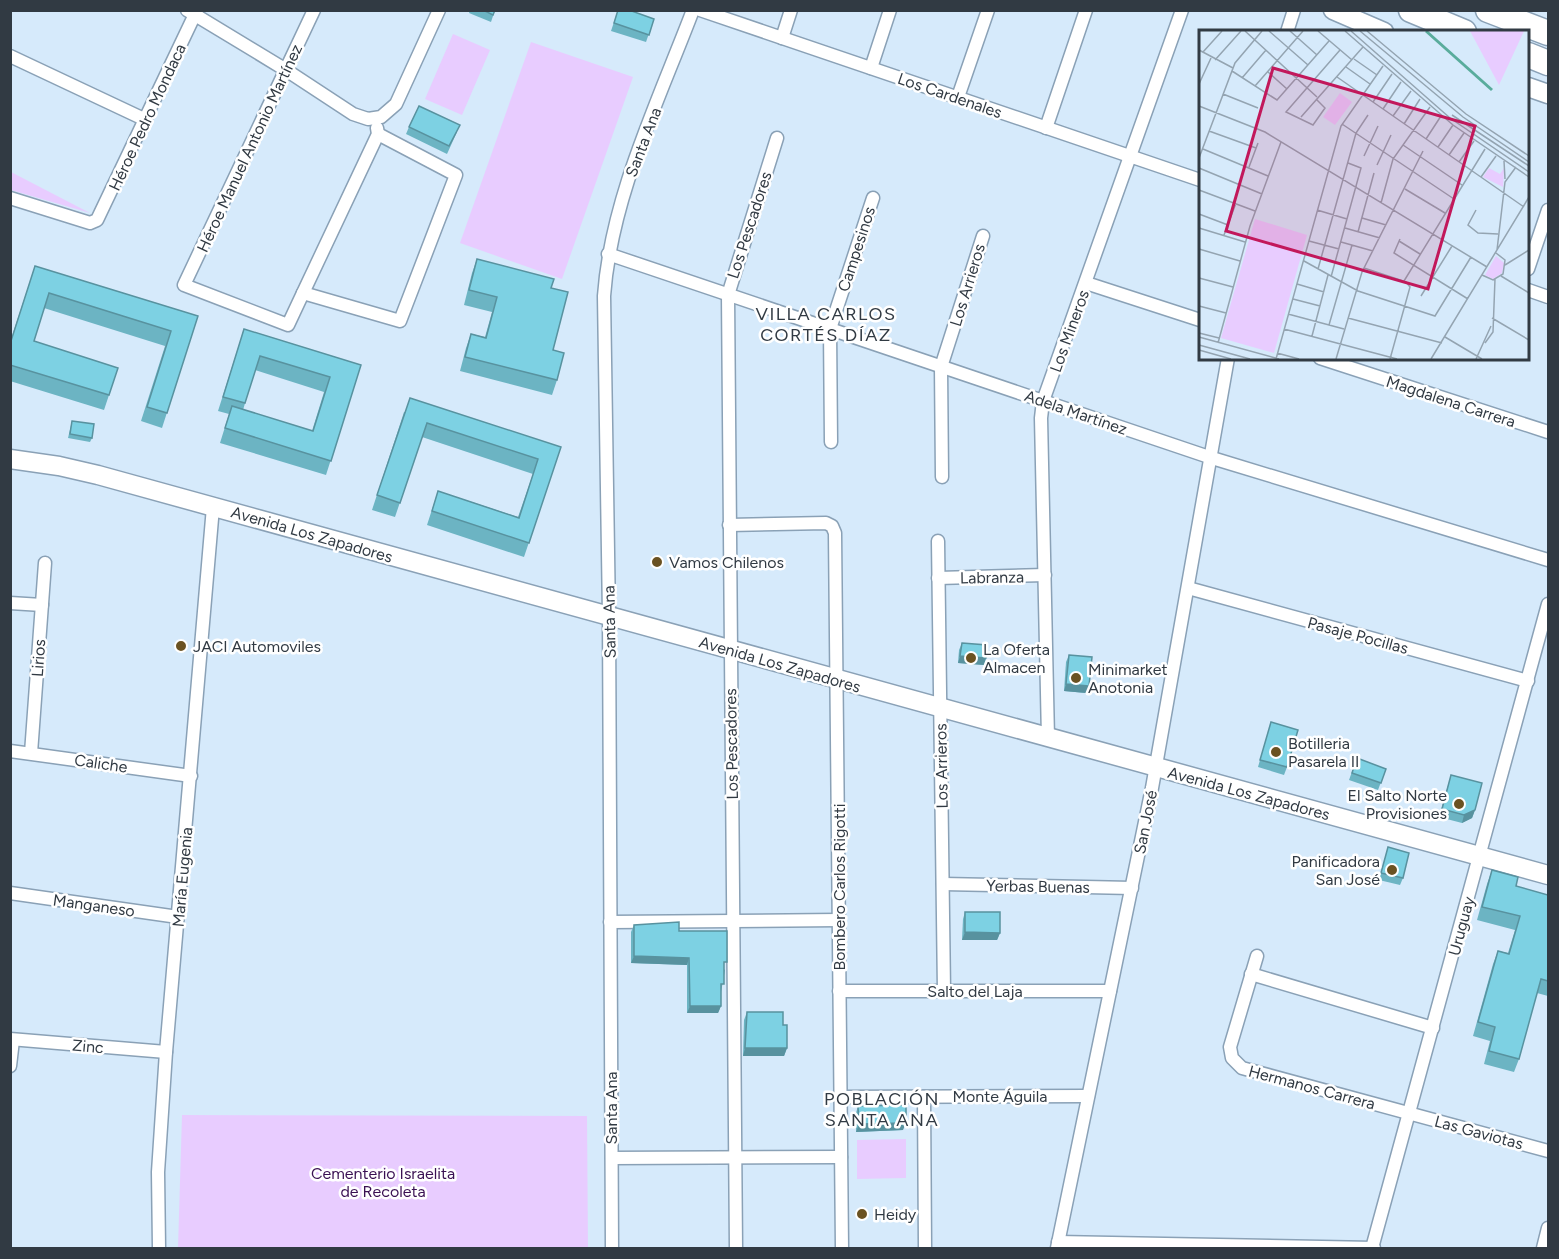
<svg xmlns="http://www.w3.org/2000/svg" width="1559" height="1259" viewBox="0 0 1559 1259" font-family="Figtree,sans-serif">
  <rect width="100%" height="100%" fill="#d6eafb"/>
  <!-- green -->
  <g fill="#e8ccff">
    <path d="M453,34l37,16 -28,65 -37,-16z"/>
    <path d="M531,42l102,35 -71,202 -102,-36z"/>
    <path d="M10,172h1l79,41 -79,-23z"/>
    <path d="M182,1115l405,1 1,132h-410z"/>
    <path d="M906,1139v39l-49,1v-39z"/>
  </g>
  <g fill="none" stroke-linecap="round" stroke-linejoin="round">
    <!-- street casing -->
    <g stroke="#8aa1b6" stroke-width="15">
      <g id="street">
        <path d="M187,10l99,60 67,44 15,5 13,-2 15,-13 43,-94"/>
        <path d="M314,10l-130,275 104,40 15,-32 97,28 56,-146 -78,-41"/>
        <path d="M700,10l500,170"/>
        <path d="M1287,32l7,-22"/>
        <path d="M782,38l9,-28"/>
        <path d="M10,56l136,64"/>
        <path d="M871,68l19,-58"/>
        <path d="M958,97l30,-87"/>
        <path d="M1046,128l40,-118"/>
        <path d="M10,198l80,25 7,-3 100,-210"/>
        <path d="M608,254l604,204 336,102"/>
        <path d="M1528,269l20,-59"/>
        <path d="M1086,283l114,37"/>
        <path d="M1528,290l20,7"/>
        <path d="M303,293l75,-159 -1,-6"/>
        <path d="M1320,358l228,74"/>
        <path d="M831,442l-1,-113 43,-131"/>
        <path d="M942,477l-1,-110 42,-131"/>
        <path d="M729,525l97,-2 6,3 3,7 7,715"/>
        <path d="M938,541l6,450"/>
        <path d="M938,578l107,-3"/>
        <path d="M1188,588l340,93"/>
        <path d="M10,603l32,2"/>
        <path d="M1048,738l-7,-320 2,-17 139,-391"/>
        <path d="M10,751l181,25"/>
        <path d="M31,753l14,-190"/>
        <path d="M943,884l189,4"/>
        <path d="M10,893l168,24"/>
        <path d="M610,922l229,-2"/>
        <path d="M1257,956l-27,91 2,11 10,10 306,83"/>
        <path d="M1251,974l182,54"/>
        <path d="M839,991h271"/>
        <path d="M10,1039l156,13"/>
        <path d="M10,1066l3,-26"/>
        <path d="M840,1097l248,-1"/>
        <path d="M924,1097l1,151"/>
        <path d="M612,1158l229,-1"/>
        <path d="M1058,1242l316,6"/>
        <path d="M159,1248l-1,-76 8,-120 47,-545"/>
        <path d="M612,1248l-3,-632 -5,-320c7,-98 54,-194 89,-286"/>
        <path d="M736,1248l-8,-953 49,-157"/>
        <path d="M1057,1248l95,-460 76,-430"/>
        <path d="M1372,1248l176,-644"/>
        <path d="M1543,1248l5,-20"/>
      </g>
    </g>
    <!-- secondary casing -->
    <g stroke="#8aa1b6" stroke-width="21">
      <g id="secondary">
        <path d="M1333,10l51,22"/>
        <path d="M1528,87l20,7"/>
        <path d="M10,459l49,7 39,9 1450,400"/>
      </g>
    </g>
    <!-- highway casing -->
    <g stroke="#8aa1b6" stroke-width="27">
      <g id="highway">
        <path d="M1411,10l53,22"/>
        <path d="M1488,10l60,23"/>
        <path d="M1528,55l20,8"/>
      </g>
    </g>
    <!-- street -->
    <use href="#street" stroke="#fff" stroke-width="12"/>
    <!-- secondary -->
    <use href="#secondary" stroke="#fff" stroke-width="18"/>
    <!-- highway -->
    <use href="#highway" stroke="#fff" stroke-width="24"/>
  </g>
  <!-- wall -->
  <g fill="#6cb4c3" fill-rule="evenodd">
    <path d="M470,10h25l-4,12 -22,-9z"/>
    <path d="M618,10l36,9 -8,23 -35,-11z"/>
    <path d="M409,127l48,5 -10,22 -41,-20z"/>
    <path d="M477,259l74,29 2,62 4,30 -5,15 -92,-24 6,-23 5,-14 14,3 7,-25 -28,-7 8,-32z"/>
    <path d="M35,266l163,50 -36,112 -21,-7 24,-75 -121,-38 -10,33 75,54 -5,15 -94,-29v-39z"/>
    <path d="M244,329l117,36 -35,110 -106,-32 9,-29 -11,-3zM255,370l69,22 -12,39 -69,-21z"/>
    <path d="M404,412l157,35 -37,110 -97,-32 11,-34 80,26 15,-43 -111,-37 -27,80 -23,-7z"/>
    <path d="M72,421l20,17 -2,4 -22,-4z"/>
    <path d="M962,643l24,15 -2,7 -26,-2 1,-13z"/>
    <path d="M1069,655l17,38 -22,-2 2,-29z"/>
    <path d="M1271,722l16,45 -3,8 -26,-8z"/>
    <path d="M1357,758l29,11 -8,21 -29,-10z"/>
    <path d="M1451,775l24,35 -3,8 -10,5 -23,-6z"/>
    <path d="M1388,847l15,31 -3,7 -21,-5z"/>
    <path d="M1492,870l24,16 32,9v101l-11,-3 -18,66 -5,13 -30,-8 6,-23 -17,-5 20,-72 5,-13 10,2 7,-23 -38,-10 10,-36z"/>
    <path d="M965,912l35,21 -3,7h-35l1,-21z"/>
    <path d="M634,925l45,6 46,39 -4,22v14l-3,7h-31v-48l-56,-2v-31z"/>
    <path d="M747,1012l36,13 4,23 -3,8h-41l1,-36z"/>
    <path d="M858,1106l45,24 -47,2v-19z"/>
  </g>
  <!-- shaded-wall -->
  <g fill="#58929f">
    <path d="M960,656l26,2 -2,7 -26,-2z"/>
    <path d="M1066,684l23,2 -3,7 -22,-2z"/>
    <path d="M1475,810l-3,8 -10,5 2,-8z"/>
    <path d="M965,932l35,1 -3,7h-35z"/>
    <path d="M634,956l55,2 -2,7 -56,-2z"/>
    <path d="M690,1006h31l-3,7h-31z"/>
    <path d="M745,1048h42l-3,8h-41z"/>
    <path d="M906,1123l-3,7 -47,2 3,-8z"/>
  </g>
  <!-- building -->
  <g fill="#7dd1e3" stroke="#58929f" stroke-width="1.5">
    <path d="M483,10h12l-2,5z"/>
    <path d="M618,10h11l25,9 -5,16 -35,-12z"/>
    <path d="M419,106l41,19 -11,21 -40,-19z"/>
    <path d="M477,259l77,20 -3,9 17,4 -15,58 11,3 -7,27 -92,-23 6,-23 15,4 11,-41 -28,-7z"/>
    <path d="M35,266l163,50 -31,97 -20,-6 24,-76 -122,-38 -15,48 84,27 -9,27 -99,-30v-21z"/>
    <path d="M244,329l117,36 -30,96 -106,-33 7,-22 81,25 17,-54 -70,-21 -15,47 -22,-6z"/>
    <path d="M410,398l151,49 -32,96 -97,-32 6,-20 81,27 19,-59 -111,-36 -27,80 -23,-8z"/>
    <path d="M72,421l22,3 -2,14 -22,-4z"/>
    <path d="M962,643l25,2 -1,13 -26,-2z"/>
    <path d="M1069,655l23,2 -3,29 -23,-2z"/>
    <path d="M1271,722l27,8 -11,37 -27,-7z"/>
    <path d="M1357,758l29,11 -5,14 -29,-10z"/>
    <path d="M1451,775l31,8 -7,27 -11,5 -22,-6z"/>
    <path d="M1388,847l21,6 -6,25 -22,-5z"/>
    <path d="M1492,870l26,7 -2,9 32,9v86l-7,-2 -22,80 -30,-8 6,-24 -17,-5 20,-71 11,3 11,-38 -38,-9z"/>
    <path d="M965,912h35v21l-35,-1z"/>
    <path d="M679,922v9h48v31h-3v22h-3v22h-31l-1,-48 -55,-2v-31z"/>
    <path d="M747,1012h36v13h4v23h-42z"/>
    <path d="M906,1105v18l-47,1 -1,-18z"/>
  </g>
  <!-- markers -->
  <g fill="#6a5222" stroke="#fff" stroke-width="2">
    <circle cx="657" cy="562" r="6"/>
    <circle cx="181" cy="646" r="6"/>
    <circle cx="971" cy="658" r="6"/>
    <circle cx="1076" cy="678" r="6"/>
    <circle cx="1276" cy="752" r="6"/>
    <circle cx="1459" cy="804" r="6"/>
    <circle cx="1392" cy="870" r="6"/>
    <circle cx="862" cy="1214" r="6"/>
  </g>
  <g text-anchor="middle" stroke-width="5" stroke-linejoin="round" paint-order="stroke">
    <!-- street labels -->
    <g font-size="16" fill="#313a43" stroke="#fff">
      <text transform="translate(950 95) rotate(19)" y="6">Los Cardenales</text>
      <text transform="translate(147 117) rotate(-65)" y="6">Héroe Pedro Mondaca</text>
      <text transform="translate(643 142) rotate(-69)" y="6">Santa Ana</text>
      <text transform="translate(249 148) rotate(-65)" y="6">Héroe Manuel Antonio Martínez</text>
      <text transform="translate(749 225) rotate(-72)" y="6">Los Pescadores</text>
      <text transform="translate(856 249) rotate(-72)" y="6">Campesinos</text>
      <text transform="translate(967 285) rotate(-73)" y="6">Los Arrieros</text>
      <text transform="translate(1069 331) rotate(-70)" y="6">Los Mineros</text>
      <text transform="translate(1451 401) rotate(18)" y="6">Magdalena Carrera</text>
      <text transform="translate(1076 412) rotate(19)" y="6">Adela Martínez</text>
      <text transform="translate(312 534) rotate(16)" y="6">Avenida Los Zapadores</text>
      <text transform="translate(992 577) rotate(-1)" y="6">Labranza</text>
      <text transform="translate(609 622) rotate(-91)" y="6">Santa Ana</text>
      <text transform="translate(1358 635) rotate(15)" y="6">Pasaje Pocillas</text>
      <text transform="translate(38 658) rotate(-86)" y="6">Lirios</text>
      <text transform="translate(780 664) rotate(16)" y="6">Avenida Los Zapadores</text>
      <text transform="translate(731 744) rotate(-91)" y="6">Los Pescadores</text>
      <text transform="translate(101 763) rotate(8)" y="6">Caliche</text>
      <text transform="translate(941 766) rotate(-91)" y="6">Los Arrieros</text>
      <text transform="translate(1249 793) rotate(15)" y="6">Avenida Los Zapadores</text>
      <text transform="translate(1145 822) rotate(-79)" y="6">San José</text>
      <text transform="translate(182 877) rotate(-85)" y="6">María Eugenia</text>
      <text transform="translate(1038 886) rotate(1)" y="6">Yerbas Buenas</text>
      <text transform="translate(839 887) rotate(-90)" y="6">Bombero Carlos Rigotti</text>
      <text transform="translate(94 905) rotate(8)" y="6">Manganeso</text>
      <text transform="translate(1461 926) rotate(-75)" y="6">Uruguay</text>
      <text x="975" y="997">Salto del Laja</text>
      <text transform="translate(88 1046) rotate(5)" y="6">Zinc</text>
      <text transform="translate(1312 1087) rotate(15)" y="6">Hermanos Carrera</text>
      <text x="1000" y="1102">Monte Águila</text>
      <text transform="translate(611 1108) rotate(-90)" y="6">Santa Ana</text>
      <text transform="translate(1479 1132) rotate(15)" y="6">Las Gaviotas</text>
    </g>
    <!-- poi labels -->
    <g font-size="16" fill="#313a43" stroke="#fff" text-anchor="start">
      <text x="669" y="568">Vamos Chilenos</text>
      <text x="193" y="652">JACI Automoviles</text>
      <text x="983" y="655">La Oferta<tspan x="983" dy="18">Almacen</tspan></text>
      <text x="1088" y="675">Minimarket<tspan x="1088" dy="18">Anotonia</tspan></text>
      <text x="1288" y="749">Botilleria<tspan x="1288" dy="18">Pasarela II</tspan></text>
      <text x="1447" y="801" text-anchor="end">El Salto Norte<tspan x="1447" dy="18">Provisiones</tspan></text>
      <text x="1380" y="867" text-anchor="end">Panificadora<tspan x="1380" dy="18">San José</tspan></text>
      <text x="874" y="1220">Heidy</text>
    </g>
    <!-- park labels -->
    <g font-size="16" fill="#3a1153" stroke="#fff">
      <text x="383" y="1179">Cementerio Israelita<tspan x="383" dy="18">de Recoleta</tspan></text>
    </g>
    <!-- neighbourhood labels -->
    <g font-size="18" letter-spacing="1.5" fill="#313a43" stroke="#fff">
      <text x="826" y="320">VILLA CARLOS<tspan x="826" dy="21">CORTÉS DÍAZ</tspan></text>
      <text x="882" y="1105">POBLACIÓN<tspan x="882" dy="21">SANTA ANA</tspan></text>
    </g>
  </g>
  <!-- overview -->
  <g transform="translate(1199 30)">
    <rect width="330" height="330" fill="#d6eafb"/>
    <path d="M271,1h54l-25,54zM141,63l12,9 -17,23 -12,-8zM290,138l11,6 4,-6 -1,19 -20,-10zM56,189l52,16 -33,118 -53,-15zM297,226l8,7 -2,10 -9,6 -8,-4z" fill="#e8ccff"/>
    <path fill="none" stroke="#59ac9c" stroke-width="3" d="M227,1l66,59"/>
    <path fill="none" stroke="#94a4b1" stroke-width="1.5" d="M46,1l72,66M70,1l39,34M91,1l27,24M119,1l34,29M146,1l108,94 76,52M152,1l99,87 79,54M161,1l103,86 66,45M168,1l99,83 63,42M0,20l34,18M4,22l19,-21M155,29l23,16M16,30l26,-29M147,37l24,17M33,41l45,29 52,-59M69,42l19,17M138,47l187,130M43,48l24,-28M0,54l12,-26M56,56l48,-55M24,64l35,14M118,70l8,8 -12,17 -27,-13 54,-62M174,72l19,-28M0,76l66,26 222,135M184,79l18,-27M253,85l77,51M194,86l18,-25M102,87l62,-70M143,94l112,75M205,94l16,-25M10,101l47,17M227,109l15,-23M204,115l59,40M239,117l15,-22M4,119l65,27M250,125l15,-22M165,126l14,-30M0,128l36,-95 27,-32M305,131l1,18M260,132l15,-21M178,135l14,-30M50,137l9,-24M0,138l63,26M282,147l15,-21M206,159l40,24M0,160l56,21M182,173l12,-44 37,-52M118,180l30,9M277,180l-8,15 10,8 20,1M0,184l29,11M163,188l24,7M0,198l46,14M146,198l35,10M159,202l16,-59M25,205l12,-32M201,209l-6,14 74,46M110,211l30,8M200,211l21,13M142,212l32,9M0,219l41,12M298,220l8,-68 11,-15M105,231l54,30 77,25 36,-59M306,235l24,-15M165,238l42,14 4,5 -20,72M119,239l38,-136 12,-18M283,245l11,5 10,-6 2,-14 -9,-7M302,246l28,17M132,247l30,-109 -13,-5M0,248l34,9M205,251l81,-132M98,254l27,8M222,266l31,-50M94,269l27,7M0,276l27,7M89,284l56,15M149,288l94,25M293,288l37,22M130,295l23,-80M85,299l113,30M0,303l20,5M113,306l16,-61M0,307l80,22M246,307l37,22M19,313l32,-117 31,-84M286,313l8,-11 2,-53M0,315l51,14M0,320l32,9M78,323l22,6M77,329l65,-233 42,-60M137,329l26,-87 61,-121M232,329l98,-162M277,329l15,-33"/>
    <path fill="#c2185b" fill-opacity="0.15" stroke="#c2185b" stroke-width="3" d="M74,38l202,58 -47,163 -202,-58z"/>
    <rect width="330" height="330" fill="none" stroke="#313a43" stroke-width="3"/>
  </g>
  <!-- border -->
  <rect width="1559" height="1259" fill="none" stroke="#313a43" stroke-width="24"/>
</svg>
